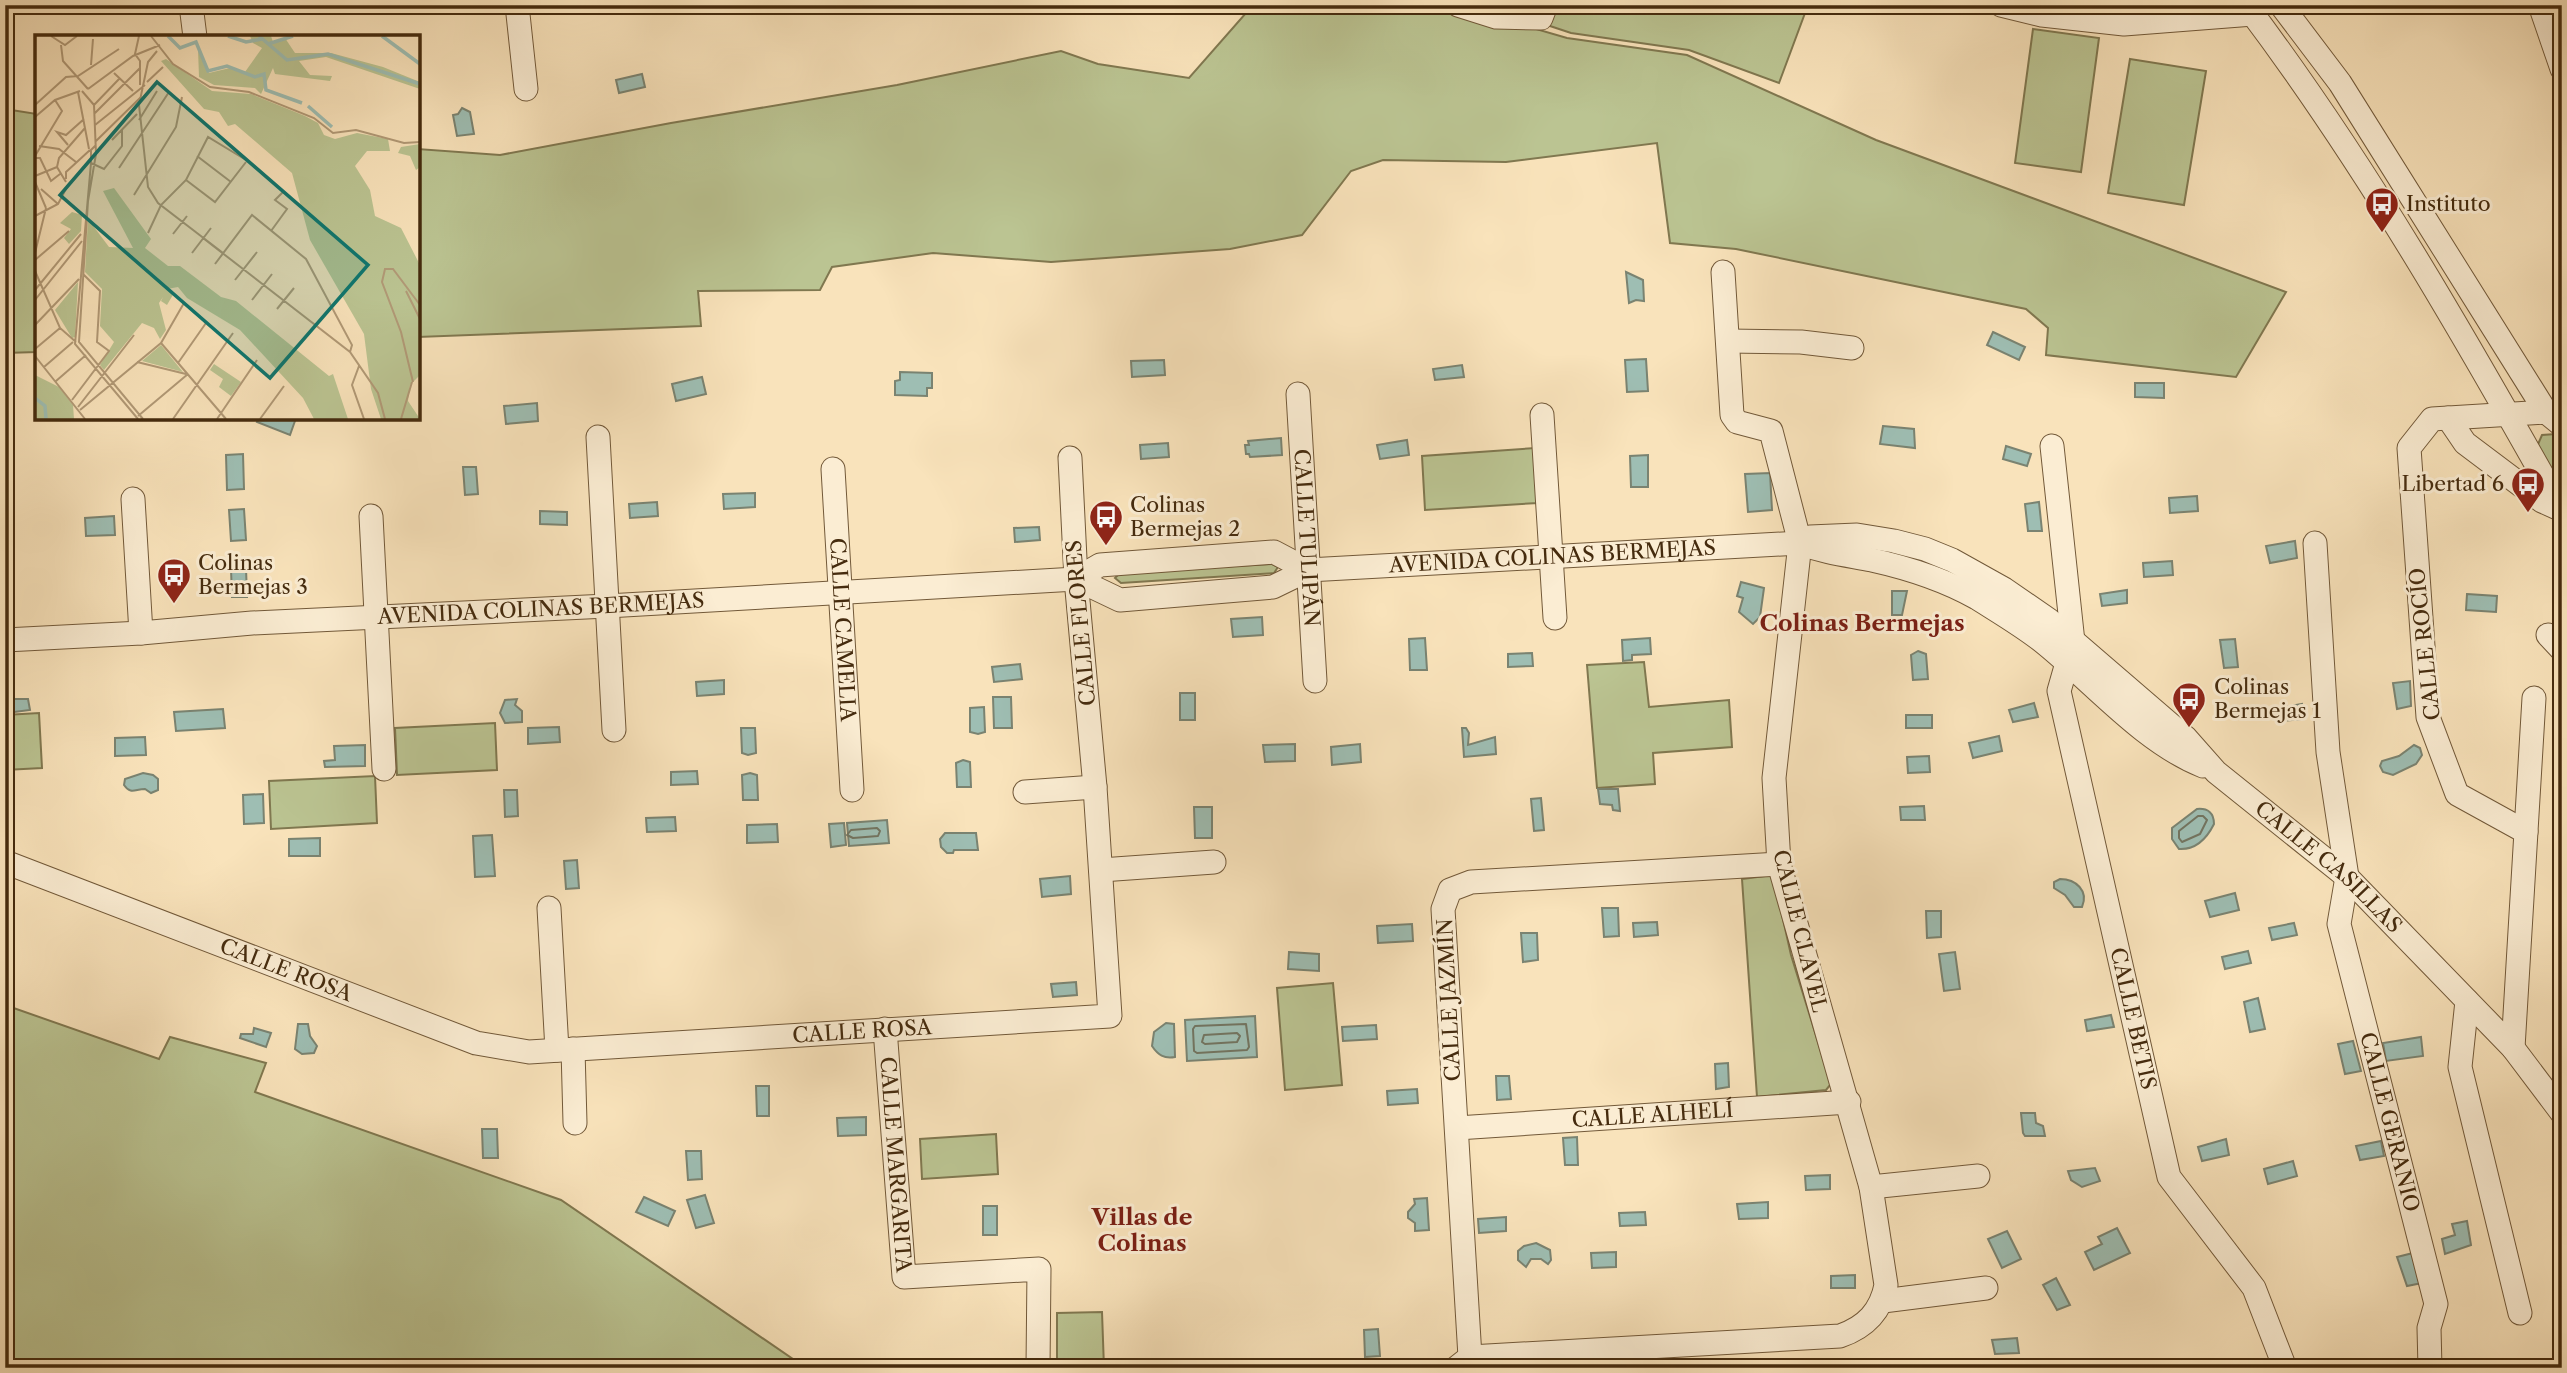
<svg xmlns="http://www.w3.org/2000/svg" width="2567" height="1373" viewBox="0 0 2567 1373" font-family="'Libre Caslon Text',serif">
  <rect width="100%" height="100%" fill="#f9e3bb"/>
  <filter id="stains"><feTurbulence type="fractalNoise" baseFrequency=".00286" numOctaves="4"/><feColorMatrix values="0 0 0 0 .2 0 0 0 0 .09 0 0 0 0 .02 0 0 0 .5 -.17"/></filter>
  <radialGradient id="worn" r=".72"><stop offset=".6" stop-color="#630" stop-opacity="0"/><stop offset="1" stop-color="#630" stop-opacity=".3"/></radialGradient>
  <!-- green -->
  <g fill="#bbc492" stroke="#807850" stroke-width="2">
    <path d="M1253,5h201l113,33 120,17 189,85 410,152 -50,85 -190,-22 2,-27 -22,-19 -290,-60 -66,-6 -13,-100 -151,19 -123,-2 -32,11 -49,64 -72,14 -179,13 -118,-9 -101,14 -12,23 -122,1 3,35 -283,11v-188l82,6 171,-32 226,-38 164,-34 37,13 91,14z"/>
    <path d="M1487,5h321l-29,78 -90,-33 -118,-17z"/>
    <path d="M2075,5h133l-97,8z"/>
    <path d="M2033,29l66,9 -18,134 -66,-9z"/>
    <path d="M2130,59l76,12 -22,134 -76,-12z"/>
    <path d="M5,109l32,5v238l-32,1z"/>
    <path d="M2556,434l6,6v46l-26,-37 6,-14z"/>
    <path d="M1535,448l3,55 -113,7 -3,-54z"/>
    <path d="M1272,564l6,3 -4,6 -153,10 -6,-5 6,-6z"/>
    <path d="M1644,662l5,45 80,-7 3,47 -79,6 2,31 -58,4 -10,-123z"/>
    <path d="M39,713l3,55 -37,2v-55z"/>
    <path d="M495,723l2,47 -100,5 -2,-47z"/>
    <path d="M375,776l2,47 -106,6 -2,-48z"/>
    <path d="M1773,875l18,80 40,129 -5,6 -69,7 -15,-218z"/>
    <path d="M1333,983l9,102 -57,5 -8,-102z"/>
    <path d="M5,1005l154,54 11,-22 96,26 -11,29 306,108 245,168h-801z"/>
    <path d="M996,1134l2,40 -76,5 -2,-40z"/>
    <path d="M1102,1312l2,56h-47v-55z"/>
  </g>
  <!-- water -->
  <g fill="#9ebeb3" stroke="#7a8371" stroke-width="2">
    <path d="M642,74l3,13 -26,6 -3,-13z"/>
    <path d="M462,108l8,4 4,22 -17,2 -4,-21 5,-1z"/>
    <path d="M1626,272l17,8 1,21 -8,-1 -7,3z"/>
    <path d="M1993,332l32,15 -6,13 -32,-15z"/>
    <path d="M1646,359l2,32 -21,1 -2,-32z"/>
    <path d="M1164,360l1,15 -33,2 -1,-16z"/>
    <path d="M1462,365l2,12 -29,3 -2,-11z"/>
    <path d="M900,372l32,1v15h-5v8l-32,-1v-14l5,-1z"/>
    <path d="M702,377l4,17 -30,7 -4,-17z"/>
    <path d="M2135,383h29v15l-29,-1z"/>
    <path d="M537,403l1,18 -32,3 -2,-18z"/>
    <path d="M259,418h37l-6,17 -33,-13z"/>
    <path d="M1883,426l31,3 1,19 -35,-4z"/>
    <path d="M1281,438l1,17 -32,2 -1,-3h-3l-1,-9h4l-1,-4z"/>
    <path d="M1407,440l2,15 -29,4 -3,-14z"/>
    <path d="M1168,443l1,14 -28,2 -1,-14z"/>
    <path d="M2006,446l25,8 -4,12 -24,-7z"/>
    <path d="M243,454l1,35 -17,1 -1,-35z"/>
    <path d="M1648,455v32h-17l-1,-31z"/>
    <path d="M463,467h13l2,27 -13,1z"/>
    <path d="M1770,473l2,37 -24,2 -3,-38z"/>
    <path d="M755,493v14l-31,2 -1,-15z"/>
    <path d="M2197,496l1,15 -28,2 -1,-15z"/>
    <path d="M657,502l1,14 -28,2 -1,-14z"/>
    <path d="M2039,502l3,29h-14l-3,-27z"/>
    <path d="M244,509l2,31 -15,1 -2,-31z"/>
    <path d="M540,511l27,1v13l-27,-1z"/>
    <path d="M114,516l1,19 -29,1 -1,-18z"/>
    <path d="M1039,527l1,13 -25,2 -1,-14z"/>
    <path d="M2295,541l2,17 -27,5 -4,-17z"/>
    <path d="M2172,561l1,14 -29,2 -1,-14z"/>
    <path d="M246,568l1,29h-15l-1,-28z"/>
    <path d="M1741,582l23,6 -4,29 -7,7 -14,-12 4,-14 -6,-2z"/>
    <path d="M2127,590v13l-25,3 -2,-12z"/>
    <path d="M1892,591h15l-5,24h-10z"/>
    <path d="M2467,594l30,2 -1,16 -30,-2z"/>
    <path d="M1262,617l1,18 -30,2 -2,-18z"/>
    <path d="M1425,638l2,32h-17l-1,-31z"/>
    <path d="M1650,638l1,16 -19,1v5l-9,1 -1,-21z"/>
    <path d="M2235,639l3,28 -14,1 -4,-28z"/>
    <path d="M1918,651l8,3 2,25 -15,1 -2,-25z"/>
    <path d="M1532,653l1,13 -25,1v-13z"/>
    <path d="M1020,664l2,15 -28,3 -2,-15z"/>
    <path d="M724,680v14l-27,2 -1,-14z"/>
    <path d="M2410,681l1,25 -14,3 -4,-26z"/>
    <rect x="1180" y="693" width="15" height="27"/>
    <path d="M993,697h18l1,31h-18z"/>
    <path d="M6,699h22l2,11 -24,3z"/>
    <path d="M517,699l-2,6 7,6v11l-17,1 -5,-10 5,-13z"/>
    <path d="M2034,703l4,14 -25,5 -4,-12z"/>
    <path d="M2302,704l2,15 -25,2 -1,-13z"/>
    <path d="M984,707l1,25 -7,2 -8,-2v-24z"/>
    <path d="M223,709l2,19 -49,3 -2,-19z"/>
    <rect x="1906" y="715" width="26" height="13"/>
    <path d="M559,727l1,15 -32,2v-16z"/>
    <path d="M741,728h14l1,25 -8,2 -6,-2z"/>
    <path d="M1462,728h4l3,5 -1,12 27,-8 1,17 -32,3z"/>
    <path d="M1999,736l3,15 -29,7 -4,-15z"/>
    <path d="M145,737l1,18 -31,1v-18z"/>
    <path d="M1295,744v17l-30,1 -2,-17z"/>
    <path d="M1360,744l1,18 -29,3 -1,-18z"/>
    <path d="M365,745v21l-40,1 -1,-6 11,-1 -1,-14z"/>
    <path d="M2414,745l6,3 2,7 -6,9 -23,11 -10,-3 -3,-6 2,-5 17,-5z"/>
    <path d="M1929,756l1,16 -22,1 -1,-16z"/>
    <path d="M963,760l7,2 1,25h-14l-1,-24z"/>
    <path d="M697,771l1,13 -27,1v-13z"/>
    <path d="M143,773l10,2 5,4v11l-7,3 -6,-4c-10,0 -14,6 -21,-4l1,-6z"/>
    <path d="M750,773l7,2 1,25h-15l-1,-25z"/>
    <path d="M1598,789h20l2,22 -7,-1 -1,-5 -12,-1z"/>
    <path d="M504,790h13l1,26 -13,1z"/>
    <path d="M263,794l1,29 -20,1 -1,-29z"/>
    <path d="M1541,798l3,32 -10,1 -3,-32z"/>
    <path d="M1924,806l1,14h-24l-1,-13z"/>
    <path d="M1194,807h18v31h-17z"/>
    <path d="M2197,809c11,-1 17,4 17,15 -7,14 -18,26 -35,25l-7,-10v-11z"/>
    <path d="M675,817l1,14 -29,1 -1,-14z"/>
    <path d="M887,820l2,23 -40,3 -2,-23z"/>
    <path d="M844,823l2,22 -15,2 -2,-23z"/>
    <path d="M777,824l1,18 -31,1v-18z"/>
    <path d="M945,833h31l2,17h-24l-1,3h-6l-6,-6 -1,-8z"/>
    <path d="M492,835l3,41 -20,1 -2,-41z"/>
    <path d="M320,838v18h-31v-17z"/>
    <path d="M577,860l2,28 -13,1 -2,-28z"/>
    <path d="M1070,876l1,18 -29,3 -2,-18z"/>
    <path d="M2060,879c16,0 29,12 22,28h-8l-9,-12 -11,-7v-6z"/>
    <path d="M2235,893l4,17 -29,7 -5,-16z"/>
    <path d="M1602,908h16l1,28 -15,1z"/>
    <path d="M1926,911h15v26l-14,1z"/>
    <path d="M1657,922l1,13 -24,2 -1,-14z"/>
    <path d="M2294,923l3,12 -25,5 -3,-12z"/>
    <path d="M1412,924l1,17 -35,2 -1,-17z"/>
    <path d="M1521,933h16l1,27 -15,2z"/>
    <path d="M2248,951l3,12 -26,6 -3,-12z"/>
    <path d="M1289,952l30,2v17l-31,-2z"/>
    <path d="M1955,952l5,37 -16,2 -5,-37z"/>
    <path d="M1076,982l1,13 -24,2 -2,-13z"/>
    <path d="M2258,998l7,31 -15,3 -6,-30z"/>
    <path d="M2111,1015l3,12 -27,4 -2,-11z"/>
    <path d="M1255,1016l2,41 -70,4 -2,-41z"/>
    <path d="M1166,1023l8,1 1,33c-11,2 -17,-2 -23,-11l2,-14z"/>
    <path d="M298,1024h10l2,12 7,10 -3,7 -12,1 -7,-5z"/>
    <path d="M1376,1025l1,14 -34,2 -1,-14z"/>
    <path d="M254,1028l17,5 -5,14 -26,-9 1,-4h12z"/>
    <path d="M2421,1037l2,19 -37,5 -3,-18z"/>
    <path d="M2353,1041l8,30 -16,3 -7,-30z"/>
    <path d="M1728,1063l1,24 -13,2 -1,-25z"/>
    <path d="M1496,1076h13l2,23 -14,1z"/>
    <path d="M756,1086h13v30h-12z"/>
    <path d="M1417,1089l1,14 -30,2 -1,-14z"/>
    <path d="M2021,1113h14l1,10 7,3 2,10h-20l-2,-3z"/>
    <path d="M866,1117v18l-28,1 -1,-18z"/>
    <path d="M482,1129h15l1,29h-15z"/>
    <path d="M1577,1137l1,28h-13l-2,-27z"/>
    <path d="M2226,1139l3,16 -27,6 -4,-14z"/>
    <path d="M2381,1141l3,15 -24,4 -4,-14z"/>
    <path d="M686,1151h15l1,28 -14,1z"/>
    <path d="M2293,1161l4,15 -29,8 -4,-15z"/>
    <path d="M2095,1168l5,13 -18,6 -11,-7 -3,-9z"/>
    <path d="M1830,1175v14l-24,1 -1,-14z"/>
    <path d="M705,1195l9,28 -18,5 -9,-28z"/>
    <path d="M644,1197l31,14 -7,15 -32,-14z"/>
    <path d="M1427,1198l2,32 -14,1v-8l-7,-5v-6l7,-8 -1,-5z"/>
    <path d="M1768,1202v16l-29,1 -2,-15z"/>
    <rect x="983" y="1206" width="14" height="29"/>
    <path d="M1645,1212l1,13 -26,1 -1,-13z"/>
    <path d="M1506,1217v14l-27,2 -1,-14z"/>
    <path d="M2467,1221l4,24 -26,9 -3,-15 13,-4 -3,-11z"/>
    <path d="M2117,1228l13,25 -36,17 -9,-18 17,-8 -4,-7z"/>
    <path d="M2007,1231l14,28 -19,9 -14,-29z"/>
    <path d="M1536,1243l14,7 1,10 -3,4 -7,-5h-10l-5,8 -8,-7v-9l6,-5z"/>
    <path d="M1616,1252v15l-24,1 -1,-15z"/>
    <path d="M2413,1253l9,30 -15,3 -10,-29z"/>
    <path d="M1855,1275v13h-24v-12z"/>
    <path d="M2056,1278l14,27 -13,5 -14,-25z"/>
    <path d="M1378,1329l2,27 -15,1 -1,-27z"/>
    <path d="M2017,1338l2,15 -24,1 -3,-14z"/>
  </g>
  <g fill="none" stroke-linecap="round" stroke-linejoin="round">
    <!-- shore -->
    <g stroke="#727460" stroke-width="2">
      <path d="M2198,816h5l4,4 -7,14 -18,8 -3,-4v-7z"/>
      <path d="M877,828l3,3 -2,5 -25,2 -6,-3 4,-5z"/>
      <path d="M1246,1024l3,23 -2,3 -50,3 -3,-2 -1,-22 2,-3z"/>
      <path d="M1237,1033l3,3 -3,6 -32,2 -3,-2 2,-7z"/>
    </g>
    <!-- minor casing -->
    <g stroke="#725939" stroke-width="25">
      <g id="minor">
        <path d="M191,5l4,32"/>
        <path d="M517,5l9,84"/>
        <path d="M1458,5l38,12 45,1 5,-13"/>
        <path d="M2001,5l41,10 82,9 129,-10"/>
        <path d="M2246,5c120,159 219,332 316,505"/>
        <path d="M2281,5l59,78 206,329"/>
        <path d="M2540,5l22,64"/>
        <path d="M1728,341l73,1 51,6"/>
        <path id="s1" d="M1298,394l17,287"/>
        <path d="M1542,415l13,203"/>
        <path d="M2448,418l17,25 77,58 20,9"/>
        <path d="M598,437l16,293"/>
        <path id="s2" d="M2052,446l21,196 -14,49 110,486 85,111 31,80"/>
        <path id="s3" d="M833,469l19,321"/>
        <path d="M133,499l8,134"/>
        <path d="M371,516l13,253"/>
        <path d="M1800,543c25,10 46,12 72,17 36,8 73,20 105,38 22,14 46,28 66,44 50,40 100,100 160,124"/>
        <path id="s4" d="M2315,543l13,209 19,125 -8,47 97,380 -7,24 1,40"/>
        <path id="s5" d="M1076,579l44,21 153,-13 35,-17 492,-27 10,-6 47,-2 37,6 31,8 27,11 52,29 45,31 137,118 30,34 131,105 166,171 49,65"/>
        <path d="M2548,635l14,15"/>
        <path id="s6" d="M5,640l136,-7 111,-10 355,-17 469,-27 24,-14 174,-13 34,18"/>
        <path d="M1025,792l70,-5"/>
        <path d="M2526,832l-69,-38 -29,-77 -19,-269 23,-29 114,-7 16,13"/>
        <path id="s7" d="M5,862l471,181 53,9 581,-36 -15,-229 -19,-208 -6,-121"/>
        <path d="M1101,870l113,-8"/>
        <path d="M549,908l8,142"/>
        <path d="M2467,1001l-7,66 60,246"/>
        <path id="s8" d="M885,1029l19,248 135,-8 -1,99"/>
        <path d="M2513,1048l21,-350"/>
        <path d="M573,1049l2,74"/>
        <path id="s9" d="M1457,1128l392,-26"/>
        <path d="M1871,1187l107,-11"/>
        <path d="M1883,1301l103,-13"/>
        <path d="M1470,1357l-27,-448 7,-19 21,-8 308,-18"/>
        <path d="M1456,1368l14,-11 370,-21c26,-9 41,-25 46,-51l-15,-98 -92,-323 -5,-86 26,-235 -29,-112 -34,-9 -5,-7 -9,-143"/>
      </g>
    </g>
    <!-- minor -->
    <use href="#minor" stroke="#fbedd3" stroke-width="23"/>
  </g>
  <!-- icons -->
  <defs>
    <g id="bus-pin" transform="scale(1.75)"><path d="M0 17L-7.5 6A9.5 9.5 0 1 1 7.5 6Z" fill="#8f2418" stroke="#fbedd3"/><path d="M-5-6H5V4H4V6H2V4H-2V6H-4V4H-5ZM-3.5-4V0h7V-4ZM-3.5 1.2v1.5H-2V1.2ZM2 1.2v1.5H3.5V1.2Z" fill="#fff"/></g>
  </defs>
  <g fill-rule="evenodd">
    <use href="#bus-pin" x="2382" y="204"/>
    <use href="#bus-pin" x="2528" y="484"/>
    <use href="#bus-pin" x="1106" y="517"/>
    <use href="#bus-pin" x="174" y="575"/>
    <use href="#bus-pin" x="2189" y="699"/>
  </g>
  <g text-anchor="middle" stroke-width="6" stroke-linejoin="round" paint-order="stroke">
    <!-- poi labels -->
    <g font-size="21" fill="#452b0e" stroke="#fbedd3" text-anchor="start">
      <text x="2406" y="211">Instituto</text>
      <text x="2504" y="491" text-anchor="end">Libertad 6</text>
      <text x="1130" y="512">Colinas<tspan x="1130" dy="24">Bermejas 2</tspan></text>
      <text x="198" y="570">Colinas<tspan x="198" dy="24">Bermejas 3</tspan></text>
      <text x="2214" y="694">Colinas<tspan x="2214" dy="24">Bermejas 1</tspan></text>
    </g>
    <!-- street labels -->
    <g font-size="21" fill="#452b0e" stroke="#fbedd3">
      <text dy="7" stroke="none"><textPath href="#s1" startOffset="144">CALLE TULIPÁN</textPath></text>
      <text dy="7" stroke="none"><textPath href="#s5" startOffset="486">AVENIDA COLINAS BERMEJAS</textPath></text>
      <text dy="7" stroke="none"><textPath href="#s6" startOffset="537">AVENIDA COLINAS BERMEJAS</textPath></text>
      <text transform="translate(1081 623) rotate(-95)" y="7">CALLE FLORES</text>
      <text dy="7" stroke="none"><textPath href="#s3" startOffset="161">CALLE CAMELIA</textPath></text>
      <text transform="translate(2425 644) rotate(-96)" y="7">CALLE ROCÍO</text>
      <text dy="7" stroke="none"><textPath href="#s5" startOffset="1379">CALLE CASILLAS</textPath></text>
      <text transform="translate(1800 931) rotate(76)" y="7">CALLE CLAVEL</text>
      <text dy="7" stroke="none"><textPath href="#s7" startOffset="301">CALLE ROSA</textPath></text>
      <text transform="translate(1449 1000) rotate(-93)" y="7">CALLE JAZMÍN</text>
      <text dy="7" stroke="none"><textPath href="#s2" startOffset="584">CALLE BETIS</textPath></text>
      <text dy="7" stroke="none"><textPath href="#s7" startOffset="892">CALLE ROSA</textPath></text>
      <text dy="7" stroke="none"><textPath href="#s9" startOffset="196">CALLE ALHELÍ</textPath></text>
      <text dy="7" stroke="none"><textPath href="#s4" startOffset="588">CALLE GERANIO</textPath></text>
      <text dy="7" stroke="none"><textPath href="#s8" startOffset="136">CALLE MARGARITA</textPath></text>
    </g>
    <!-- neighbourhood labels -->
    <g font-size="23" font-weight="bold" fill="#7a1f14" stroke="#fbedd3">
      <text x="1862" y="631">Colinas Bermejas</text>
      <text x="1142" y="1225">Villas de<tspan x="1142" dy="26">Colinas</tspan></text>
    </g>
  </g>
  <!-- overview -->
  <g transform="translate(35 35)">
    <rect width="385" height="385" fill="#f9e3bb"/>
    <path d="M215,1h21l2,6 12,-4 10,15h36l52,14 37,15v7l-94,-32 -27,4 11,14 22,1 -2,5 -55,-7 -2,-6 -12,26 -6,-6 -41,-3 -15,-8 -1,-28 11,24 21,-5 15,4 17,-24 14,8 -23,-13zM131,24l46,32 39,3 54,22 13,7 6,12 11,4 22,-6 31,6 2,12h-23l-12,15 15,24 5,26 26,12 19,37v110l-10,10 -2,16 12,18h-39l-10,-30 -7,-55 -54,-94 -18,-67 -57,-49 -7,2 -9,-14 -15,-3 -43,-48zM385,109v23l-4,3 -6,-14 -12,-3 3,-6zM79,153l37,51 -6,9 23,18h12l41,31 15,4 93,75 4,-2 15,45h-34l-11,-21 -63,-68 -53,-32 -9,-11 -11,2 7,4 -7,12 -6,-4 2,-4 -4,6 7,27 -6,9 -6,-11 -12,-5 -38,47 -4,-5 14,-23 -14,-16 2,-37 -17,-17 3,-53 21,28 24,1 -30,-57zM37,177l10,3 -1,16 -12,13 -5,-6 7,-9 -11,-6zM43,247l-3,55 -3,1 -17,-28zM126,310l22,27 -41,-11zM179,329l27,18 -10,14 -12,-9 4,-8 -13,-9zM0,340l24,12 14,18 1,14h-39z" fill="#bbc492"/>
    <path fill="none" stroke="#9ebeb3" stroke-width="3.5" d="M133,1l12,12 16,-6 12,29 19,-5 28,11 9,-3 2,16 36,13M193,1l18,6 16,-3M224,1l28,24 41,-6 92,30M347,1l38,28M233,9l25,-8M273,71l24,21M0,363l10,8 1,13"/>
    <path fill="none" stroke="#b19976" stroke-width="2" d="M16,1l14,9 12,-9M104,1l-4,18 5,7v24M116,1l22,28 37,23 39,5 65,26 19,15 23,-3 48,13 16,-1M26,10l2,16 25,28M122,16l-9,11 -9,43 9,82 10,16 65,50M56,30l2,-26M79,38l19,18M112,47l16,-15M53,54l45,-33 27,-11M47,56l12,14 2,49 -8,47 -9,141 64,77M43,57l11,57M0,70l31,-28 12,-1 41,-27M59,70l26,-27M60,78l45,-45M0,82l20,-17 25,-9M104,85l18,-29M60,90l50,-40M77,105l25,-26M61,106l44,-43M33,110l-11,-13 9,3 18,-16M61,110l-5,5v13l13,6 18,-23v-16M4,111l20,3 17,13M0,121l27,-45 -7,-11M162,121l34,26M0,123h5l11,23 9,-7M56,128l-16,181 63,75M84,133l50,-76M0,141l22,-9M31,144v-7l24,-22M151,145l29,22 31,-40M0,147l11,26M31,147l-9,-15 2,-9 26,-30M6,154l17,15M99,160l42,-68 6,-30M0,181l23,-12 10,-19 22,-24M236,196l16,-22 -12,-9 9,-9M113,198l13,-28 25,-25 22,-43 43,26M138,199l14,-18M168,203l147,114 28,41 7,26M0,218l11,-45M157,218l19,-25M0,225l34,-29M180,229l37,-49 54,44 46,86 -2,7M0,236l25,57 16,14M200,245l22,-28M0,255l46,-56M371,256l14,28M0,265l47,-59M217,265l20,-26M242,274l17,-21M0,290l44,-46M126,308l65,76M0,314l25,-21M0,321l50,63M102,327l49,12M143,328l28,-40M324,331l-7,19 12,34M9,332l29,-25M21,346l30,-26M378,347l-12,-50 -19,-50 3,-13h8l27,36M37,365l37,-49 -12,-9 3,-51 -17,-17M43,372l56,-72M45,375l81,-67 23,-40M103,381l50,-42M138,384l60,-86M182,384l40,-59M225,384l24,-33M366,384l11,-37"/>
    <path fill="#0f766e" fill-opacity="0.15" stroke="#0f766e" stroke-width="3.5" d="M122,47l211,183 -98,113 -210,-183z"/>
    <rect width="385" height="385" fill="none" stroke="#452b0e" stroke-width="3.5"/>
  </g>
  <!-- margin -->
  <rect width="2567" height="1373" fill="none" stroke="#f9e3bb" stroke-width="28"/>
  <rect x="7" y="7" width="2553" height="1359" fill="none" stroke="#452b0e" stroke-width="3.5"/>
  <rect x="14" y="14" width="2539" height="1345" fill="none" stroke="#452b0e" stroke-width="2"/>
  <rect width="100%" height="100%" filter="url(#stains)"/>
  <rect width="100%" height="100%" fill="url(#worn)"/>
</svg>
